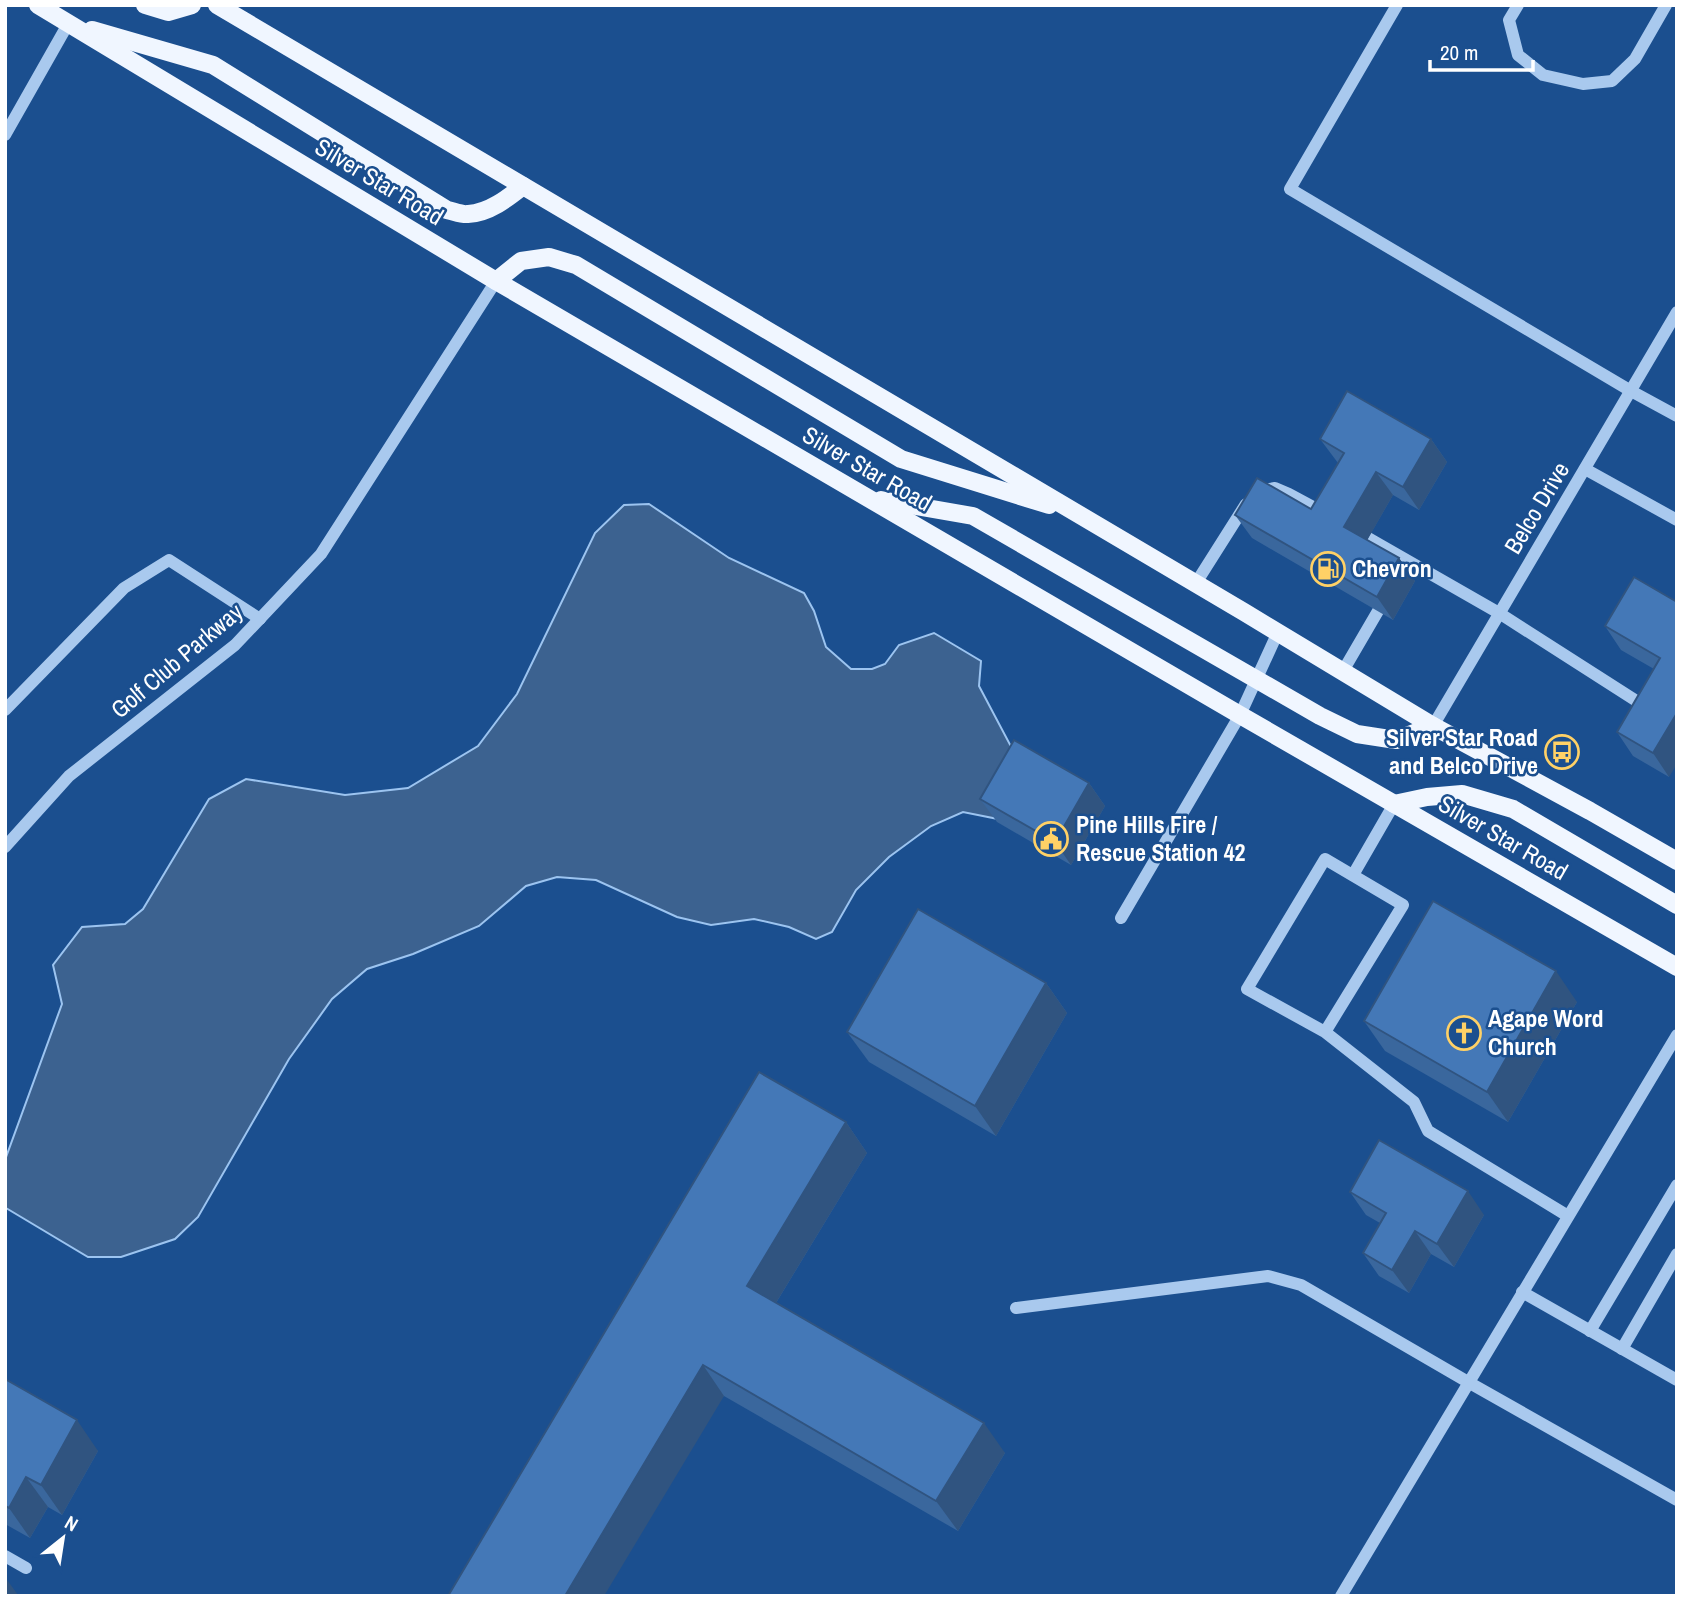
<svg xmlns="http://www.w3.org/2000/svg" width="1682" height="1601" viewBox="0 0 1682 1601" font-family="'Archivo Narrow',sans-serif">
  <rect width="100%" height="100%" fill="#1b4f8f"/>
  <!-- water -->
  <path fill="#3c6290" stroke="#9cc4f0" stroke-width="2" d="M649,504l80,54 75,35 10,18 12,36 25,22h21l13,-5 14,-19 35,-12 47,28 -2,25 36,68 -17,65 -35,-7 -32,14 -42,31 -33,33 -24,42 -16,7 -27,-12 -35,-8 -43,6 -34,-8 -81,-37 -39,-3 -31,9 -47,40 -66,28 -46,15 -35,30 -43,60 -91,158 -23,22 -54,18h-33l-82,-49 -1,-48 57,-156 -9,-39 29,-38 43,-3 18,-15 66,-110 37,-20 99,16 63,-7 70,-42 39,-52 78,-161 29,-28z"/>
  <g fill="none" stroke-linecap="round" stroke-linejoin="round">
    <!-- minor -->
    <g stroke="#a9c9ee" stroke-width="12">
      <path d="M1397,5l-107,184 341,202 46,25"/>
      <path d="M1518,5l-9,15 9,35 25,20 40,9 29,-3 23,-22 31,-54"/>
      <path d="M5,135l63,-111"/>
      <path d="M1585,469l92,51"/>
      <path d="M1258,491l17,-3 14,6 39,21"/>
      <path d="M1368,538l131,75 150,96"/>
      <path d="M1196,583l50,-79"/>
      <path d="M1343,671l35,-60"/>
      <path d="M5,710l119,-122 45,-28 91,59"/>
      <path d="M1433,726l244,-414"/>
      <path d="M5,847l64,-71 166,-131 86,-91 175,-273"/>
      <path d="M1353,875l41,-71"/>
      <path d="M1121,918l119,-203 38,-83"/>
      <path d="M1325,1032l-78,-43 78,-130 78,46 -78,127 89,70 14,29 140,85"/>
      <path d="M1522,1292l155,88"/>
      <path d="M1016,1308l252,-32 33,9 167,97 209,118"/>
      <path d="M1590,1331l87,-146"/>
      <path d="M1622,1349l55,-95"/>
      <path d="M5,1556l21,12"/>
      <path d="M1341,1596l336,-561"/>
    </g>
    <!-- major -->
    <g stroke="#f0f6ff" stroke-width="18">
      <path d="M38,5l458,276 744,434 437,252"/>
      <path d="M145,5l23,7 24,-7"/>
      <path d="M217,5l1027,607 189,114 157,85 87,50"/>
      <path d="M92,30l121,35 234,145c6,1 15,5 21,4 21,-1 40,-16 55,-28"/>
      <path d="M496,281l25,-20 28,-4 27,8 325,194 148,46"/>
      <path d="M881,500l92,16 347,200 37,18 39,6 37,-14"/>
      <path d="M1394,804l33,-7 35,-3 51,15 164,96"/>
    </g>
  </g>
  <!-- wall -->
  <g fill="#3a679d">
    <path d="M1320,439h111l16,23 -28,48 -26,-15 -26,45 32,18 16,23 -22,39 -141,-82 -17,-23 76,-6 27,-46z"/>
    <path d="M1677,602l-8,175 -36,-21 -16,-24 37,-63 -33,-19 -16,-24z"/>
    <path d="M1089,783l16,23 -34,59 -74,-43 -17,-23z"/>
    <path d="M1046,983l21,30 -71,123 -127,-74 -22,-30z"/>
    <path d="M1577,1002l-69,120 -123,-71 -21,-30z"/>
    <path d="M846,1122l21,31 -91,150 229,150 -47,78 -234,-135 -276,200z"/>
    <path d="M1350,1192l134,23 -30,52 -23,-13 -22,39 -30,-17 -16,-23 17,-30 -14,-8z"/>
    <path d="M5,1379l93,72 -36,64 -14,-8 -18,31 -25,-14z"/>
  </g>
  <!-- shaded-wall -->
  <g fill="#305480">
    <path d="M1431,439l16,23 -28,48 -16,-23z"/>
    <path d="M1376,472l17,23 -32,56 -17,-24z"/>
    <path d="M1399,558l16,23 -22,39 -16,-23z"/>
    <path d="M1677,713v51l-8,13 -16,-24z"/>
    <path d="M1089,783l16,23 -34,59 -16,-23z"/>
    <path d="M1556,971l21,31 -69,120 -21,-30z"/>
    <path d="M1046,983l21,30 -71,123 -21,-30z"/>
    <path d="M846,1122l21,31 -99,163 -21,-30z"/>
    <path d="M1468,1191l16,24 -30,52 -17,-23z"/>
    <path d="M1415,1231l16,23 -22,39 -17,-23z"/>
    <path d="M703,1365l21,31 -120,200h-39z"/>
    <path d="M77,1420l21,31 -36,64 -21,-30z"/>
    <path d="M984,1423l21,30 -47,78 -22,-30z"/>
    <path d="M26,1477l22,30 -18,31 -21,-30z"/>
    <path d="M5,1577l13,18v1h-13z"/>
  </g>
  <!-- building -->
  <g fill="#4478b7" stroke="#305480" stroke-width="2">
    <path d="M1347,391l84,48 -28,48 -27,-15 -32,55 55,31 -22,39 -142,-82 22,-37 54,31 33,-56 -24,-14z"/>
    <path d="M1634,577l43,25v111l-24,40 -36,-21 43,-74 -55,-32z"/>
    <path d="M1014,740l75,43 -34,59 -75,-43z"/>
    <path d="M1433,901l123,70 -69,121 -123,-71z"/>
    <path d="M918,909l128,74 -71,123 -128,-74z"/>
    <path d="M759,1072l87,50 -99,164 237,137 -48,78 -233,-136 -138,231h-117z"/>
    <path d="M1379,1140l89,51 -31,53 -22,-13 -23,39 -29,-17 23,-40 -36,-21z"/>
    <path d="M5,1379l72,41 -36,65 -15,-8 -17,31 -4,-2z"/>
  </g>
  <!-- icons -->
  <defs>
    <g id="fuel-ring" transform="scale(1.75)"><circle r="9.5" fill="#1b4f8f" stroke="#ffd166" stroke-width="1.5"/><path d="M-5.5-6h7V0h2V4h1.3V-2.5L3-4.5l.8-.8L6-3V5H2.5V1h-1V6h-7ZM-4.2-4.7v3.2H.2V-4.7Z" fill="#ffd166"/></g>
    <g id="bus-ring" transform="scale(1.75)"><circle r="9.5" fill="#1b4f8f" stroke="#ffd166" stroke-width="1.5"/><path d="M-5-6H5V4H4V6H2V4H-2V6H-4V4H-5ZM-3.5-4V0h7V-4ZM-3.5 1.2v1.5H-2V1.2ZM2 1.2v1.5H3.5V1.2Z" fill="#ffd166"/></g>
    <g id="civic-ring" transform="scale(1.75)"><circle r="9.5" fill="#1b4f8f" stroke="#ffd166" stroke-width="1.5"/><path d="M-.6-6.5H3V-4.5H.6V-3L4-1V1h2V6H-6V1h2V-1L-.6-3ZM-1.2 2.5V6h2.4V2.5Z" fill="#ffd166"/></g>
    <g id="church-ring" transform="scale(1.75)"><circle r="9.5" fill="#1b4f8f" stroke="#ffd166" stroke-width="1.5"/><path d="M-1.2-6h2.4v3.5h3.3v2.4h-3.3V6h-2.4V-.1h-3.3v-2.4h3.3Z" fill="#ffd166"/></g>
  </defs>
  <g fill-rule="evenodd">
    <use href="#fuel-ring" x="1328" y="569"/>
    <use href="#bus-ring" x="1562" y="752"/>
    <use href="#civic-ring" x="1051" y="839"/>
    <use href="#church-ring" x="1464" y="1033"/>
  </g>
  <g text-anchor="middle" stroke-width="5" stroke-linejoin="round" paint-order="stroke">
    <!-- street labels -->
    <g font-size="24" fill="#fff" stroke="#1b4f8f">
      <text transform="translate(379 182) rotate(31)" y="8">Silver Star Road</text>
      <text transform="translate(867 469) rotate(30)" y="8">Silver Star Road</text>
      <text transform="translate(1537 508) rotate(-59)" y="8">Belco Drive</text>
      <text transform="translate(177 661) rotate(-40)" y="8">Golf Club Parkway</text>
      <text transform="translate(1503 838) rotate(30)" y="8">Silver Star Road</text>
    </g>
    <!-- poi labels -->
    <g font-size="24" font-weight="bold" fill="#fff" stroke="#1b4f8f" text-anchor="start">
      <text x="1352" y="577">Chevron</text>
      <text x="1538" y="746" text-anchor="end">Silver Star Road<tspan x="1538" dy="28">and Belco Drive</tspan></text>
      <text x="1076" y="833">Pine Hills Fire /<tspan x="1076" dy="28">Rescue Station 42</tspan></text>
      <text x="1488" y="1027">Agape Word<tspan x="1488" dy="28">Church</tspan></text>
    </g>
  </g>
  <!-- border -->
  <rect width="1682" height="1601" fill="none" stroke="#ffffff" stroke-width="14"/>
  <!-- north arrow -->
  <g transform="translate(63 1538) rotate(30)" stroke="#1b4f8f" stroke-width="5" paint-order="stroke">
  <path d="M0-5L12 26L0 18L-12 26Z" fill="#ffffff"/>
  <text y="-10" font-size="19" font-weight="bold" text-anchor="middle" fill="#ffffff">N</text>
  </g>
  <!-- scale -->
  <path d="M1430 60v10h103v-10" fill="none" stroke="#ffffff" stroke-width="3.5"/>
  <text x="1440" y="60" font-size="21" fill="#ffffff" stroke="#1b4f8f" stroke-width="5" paint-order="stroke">20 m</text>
</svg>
